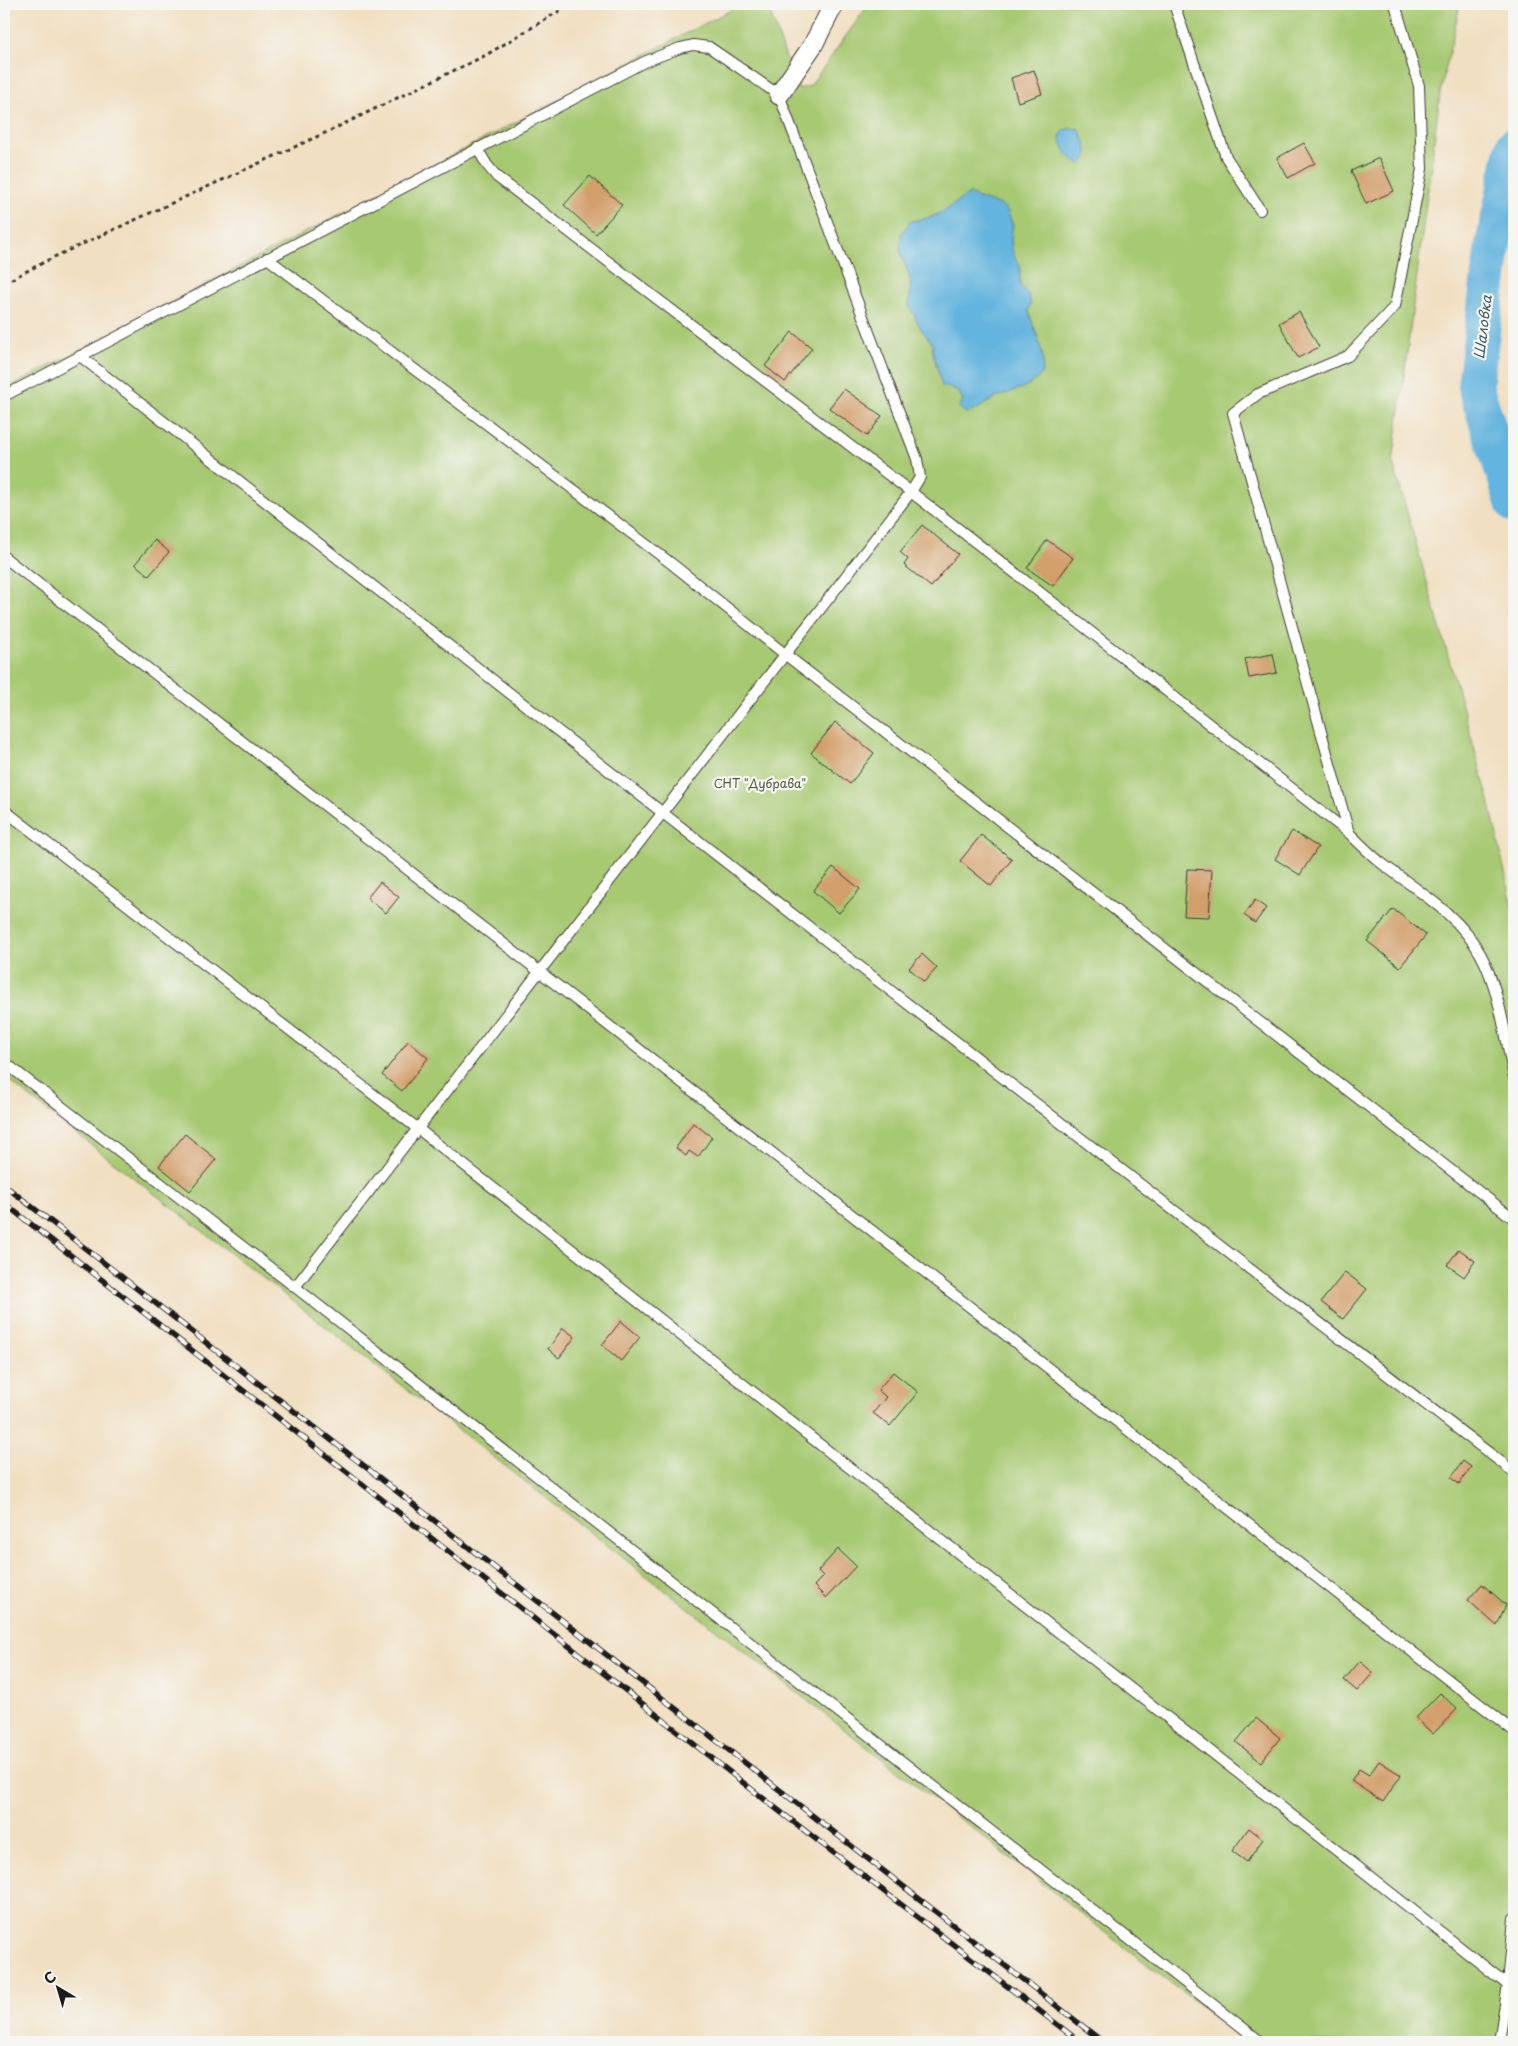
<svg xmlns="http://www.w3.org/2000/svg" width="1518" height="2046" viewBox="0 0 1518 2046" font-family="'Playpen Sans',sans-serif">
  <rect width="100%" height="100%" fill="#f6f6f2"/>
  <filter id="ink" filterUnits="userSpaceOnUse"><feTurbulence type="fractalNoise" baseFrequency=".02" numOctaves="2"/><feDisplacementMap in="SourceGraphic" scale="10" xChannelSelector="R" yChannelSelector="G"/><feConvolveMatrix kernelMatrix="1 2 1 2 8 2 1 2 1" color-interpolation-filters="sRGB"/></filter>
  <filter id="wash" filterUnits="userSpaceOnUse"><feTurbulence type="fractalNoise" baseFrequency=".0096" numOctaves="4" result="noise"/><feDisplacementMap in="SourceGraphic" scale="20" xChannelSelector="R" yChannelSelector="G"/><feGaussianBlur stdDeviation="1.12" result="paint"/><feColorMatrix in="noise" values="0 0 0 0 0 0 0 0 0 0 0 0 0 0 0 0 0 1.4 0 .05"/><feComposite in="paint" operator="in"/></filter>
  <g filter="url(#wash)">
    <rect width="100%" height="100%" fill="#f1dfc1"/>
    <!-- green -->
    <path fill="#a7c972" stroke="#627247" d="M742,4h25l25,71 7,14 11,-3 59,-82h591l-20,90 -47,369 96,337 25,113v1111l-2,18h-265l-1243,-965v-687z"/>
    <!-- water -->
    <g fill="#64b4de" stroke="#40687d">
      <path d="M1070,128l9,1c5,11 14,26 3,35 -14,-4 -18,-14 -22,-27l3,-6z"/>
      <path d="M970,194c9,6 29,9 34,13 5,4 6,13 9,18 -3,14 -3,29 7,40v20l8,9 3,10 -3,6c5,16 23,54 11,67 -9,10 -26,14 -39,19 -12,4 -21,15 -34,17l-7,-6 4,-7 -6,-10 -15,-4 -10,-37 1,-5 -12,-15 -12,-24 2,-24 -11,-30 1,-17 10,-13c16,-2 29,-6 42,-16 6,-4 10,-8 17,-11z"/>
    </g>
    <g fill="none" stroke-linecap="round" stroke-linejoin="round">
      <!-- river -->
      <path stroke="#64b4de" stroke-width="36" d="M1514,145l-21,100 -18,141 39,119"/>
    </g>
    <g id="blocks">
      <!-- building -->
      <g fill="#d29e6b">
        <path d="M1034,70l8,24 -24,8 -7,-24z"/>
        <path d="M1304,143l11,20 -27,15 -11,-20z"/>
        <path d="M1379,158l15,33 -28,13 -15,-33z"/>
        <path d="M590,176l32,29 -26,29 -32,-29z"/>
        <path d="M1299,312l20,35 -21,11 -19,-35z"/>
        <path d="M792,332l20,16 -27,34 -20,-16z"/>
        <path d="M844,389l38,27 -15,20 -38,-28z"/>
        <path d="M922,525l36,29 -27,33 -27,-22 4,-6 -8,-7z"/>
        <path d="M155,540l14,12 -20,24 -14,-12z"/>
        <path d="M1047,540l26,18 -20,28 -26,-18z"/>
        <path d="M1273,654l4,19 -28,5 -4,-19z"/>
        <path d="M835,722l39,31 -24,31 -39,-31z"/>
        <path d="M1292,831l26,16 -18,28 -25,-16z"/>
        <path d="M981,835l31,24 -21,27 -31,-25z"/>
        <path d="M833,867l27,22 -21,24 -26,-22z"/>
        <path d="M1187,869l25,1 -3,47 -25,-1z"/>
        <path d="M380,882l19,15 -13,16 -19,-15z"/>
        <path d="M1255,900l11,8 -11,15 -11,-8z"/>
        <path d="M1393,909l33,26 -26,32 -33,-26z"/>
        <path d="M922,954l15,14 -13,14 -15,-14z"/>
        <path d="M408,1041l20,17 -26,33 -20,-16z"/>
        <path d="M693,1123l19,14 -14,20 -9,-6 -3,5 -10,-8z"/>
        <path d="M185,1134l31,25 -26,32 -31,-25z"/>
        <path d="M1459,1249l16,12 -11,16 -17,-12z"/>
        <path d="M1345,1272l22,17 -24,30 -22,-17z"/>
        <path d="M621,1321l19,16 -19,24 -19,-16z"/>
        <path d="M563,1328l12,9 -16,21 -11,-9z"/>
        <path d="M893,1372l25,20 -28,34 -17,-13 13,-16 -8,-7z"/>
        <path d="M1463,1461l8,6 -12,17 -8,-6z"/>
        <path d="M838,1549l18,17 -30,32 -12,-12 9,-10 -5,-5z"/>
        <path d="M1482,1584l24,21 -9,21 -29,-26z"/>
        <path d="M1360,1661l13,12 -16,18 -13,-11z"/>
        <path d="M1440,1693l17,16 -24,25 -17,-16z"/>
        <path d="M1256,1718l24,20 -19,24 -25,-20z"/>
        <path d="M1379,1761l22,14 -18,27 -32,-21 8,-12 10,6z"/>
        <path d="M1249,1828l14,11 -16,23 -15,-11z"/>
      </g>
    </g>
  </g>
  <g filter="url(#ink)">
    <use href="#blocks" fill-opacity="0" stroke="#3c3935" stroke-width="1"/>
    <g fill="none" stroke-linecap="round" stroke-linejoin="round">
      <!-- lane casing -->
      <g stroke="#3c3935" stroke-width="12">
        <g id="lane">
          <path d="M1174,4l52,153 34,53"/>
          <path d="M267,258l405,306 114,91 728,564"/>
          <path d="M80,356c476,374 953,748 1434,1116"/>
          <path d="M4,396l640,-334 36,-14 13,-3 16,2 70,48 138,364 3,18 -9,15 438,341c10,10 20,20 31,29 36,28 79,52 101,93 18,33 25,85 33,122"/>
          <path d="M4,557l536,415 974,759"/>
          <path d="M4,810l413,318 1091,857"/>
          <path d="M1349,833l-116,-420 25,-19 90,-38 47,-50 27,-137 -3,-83 -24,-82"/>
          <path d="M4,1062l291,225 966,755"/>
          <path d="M295,1287l616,-795 -414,-315 -10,-12 -10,-17"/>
          <path d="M1499,2042l9,-57 6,-67"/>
        </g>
      </g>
      <!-- street casing -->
      <g stroke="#3c3935" stroke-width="21">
        <path id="street" d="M779,95l34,-50 21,-41"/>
      </g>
      <!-- path -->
      <path stroke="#3c3935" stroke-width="3" stroke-dasharray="4 4" stroke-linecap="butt" d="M4,283l50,-26 271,-124 161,-78 85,-51"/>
      <!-- lane -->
      <use href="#lane" stroke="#fff" stroke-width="10"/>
      <!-- street -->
      <use href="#street" stroke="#fff" stroke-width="19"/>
      <!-- rail casing -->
      <g stroke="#1c1c1c" stroke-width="5.5">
        <g id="rail">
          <path d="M4,1185l1099,857"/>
          <path d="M4,1203l774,607 302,232"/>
        </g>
      </g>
      <!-- rail -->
      <use href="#rail" stroke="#f6f6f2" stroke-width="4" stroke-dasharray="11" stroke-linecap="butt"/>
    </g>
  </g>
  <g text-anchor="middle" stroke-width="4.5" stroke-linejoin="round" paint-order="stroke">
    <!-- park labels -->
    <g font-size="12" fill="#4d593a" stroke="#f6f6f2">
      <text x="760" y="788">СНТ "Дубрава"</text>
    </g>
    <!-- water labels -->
    <g font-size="14" font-style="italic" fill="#39596a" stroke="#f6f6f2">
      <text transform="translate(1483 327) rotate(-83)" y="5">Шаловка</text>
    </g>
  </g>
  <!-- margin -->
  <rect width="1518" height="2046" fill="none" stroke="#f6f6f2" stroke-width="20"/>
  <!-- north arrow -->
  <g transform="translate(58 1988) rotate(322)" stroke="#f6f6f2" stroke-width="4" paint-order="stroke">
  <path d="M0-4L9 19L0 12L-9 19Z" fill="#1c1c1c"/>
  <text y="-8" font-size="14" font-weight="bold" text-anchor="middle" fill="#1c1c1c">С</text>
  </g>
</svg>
